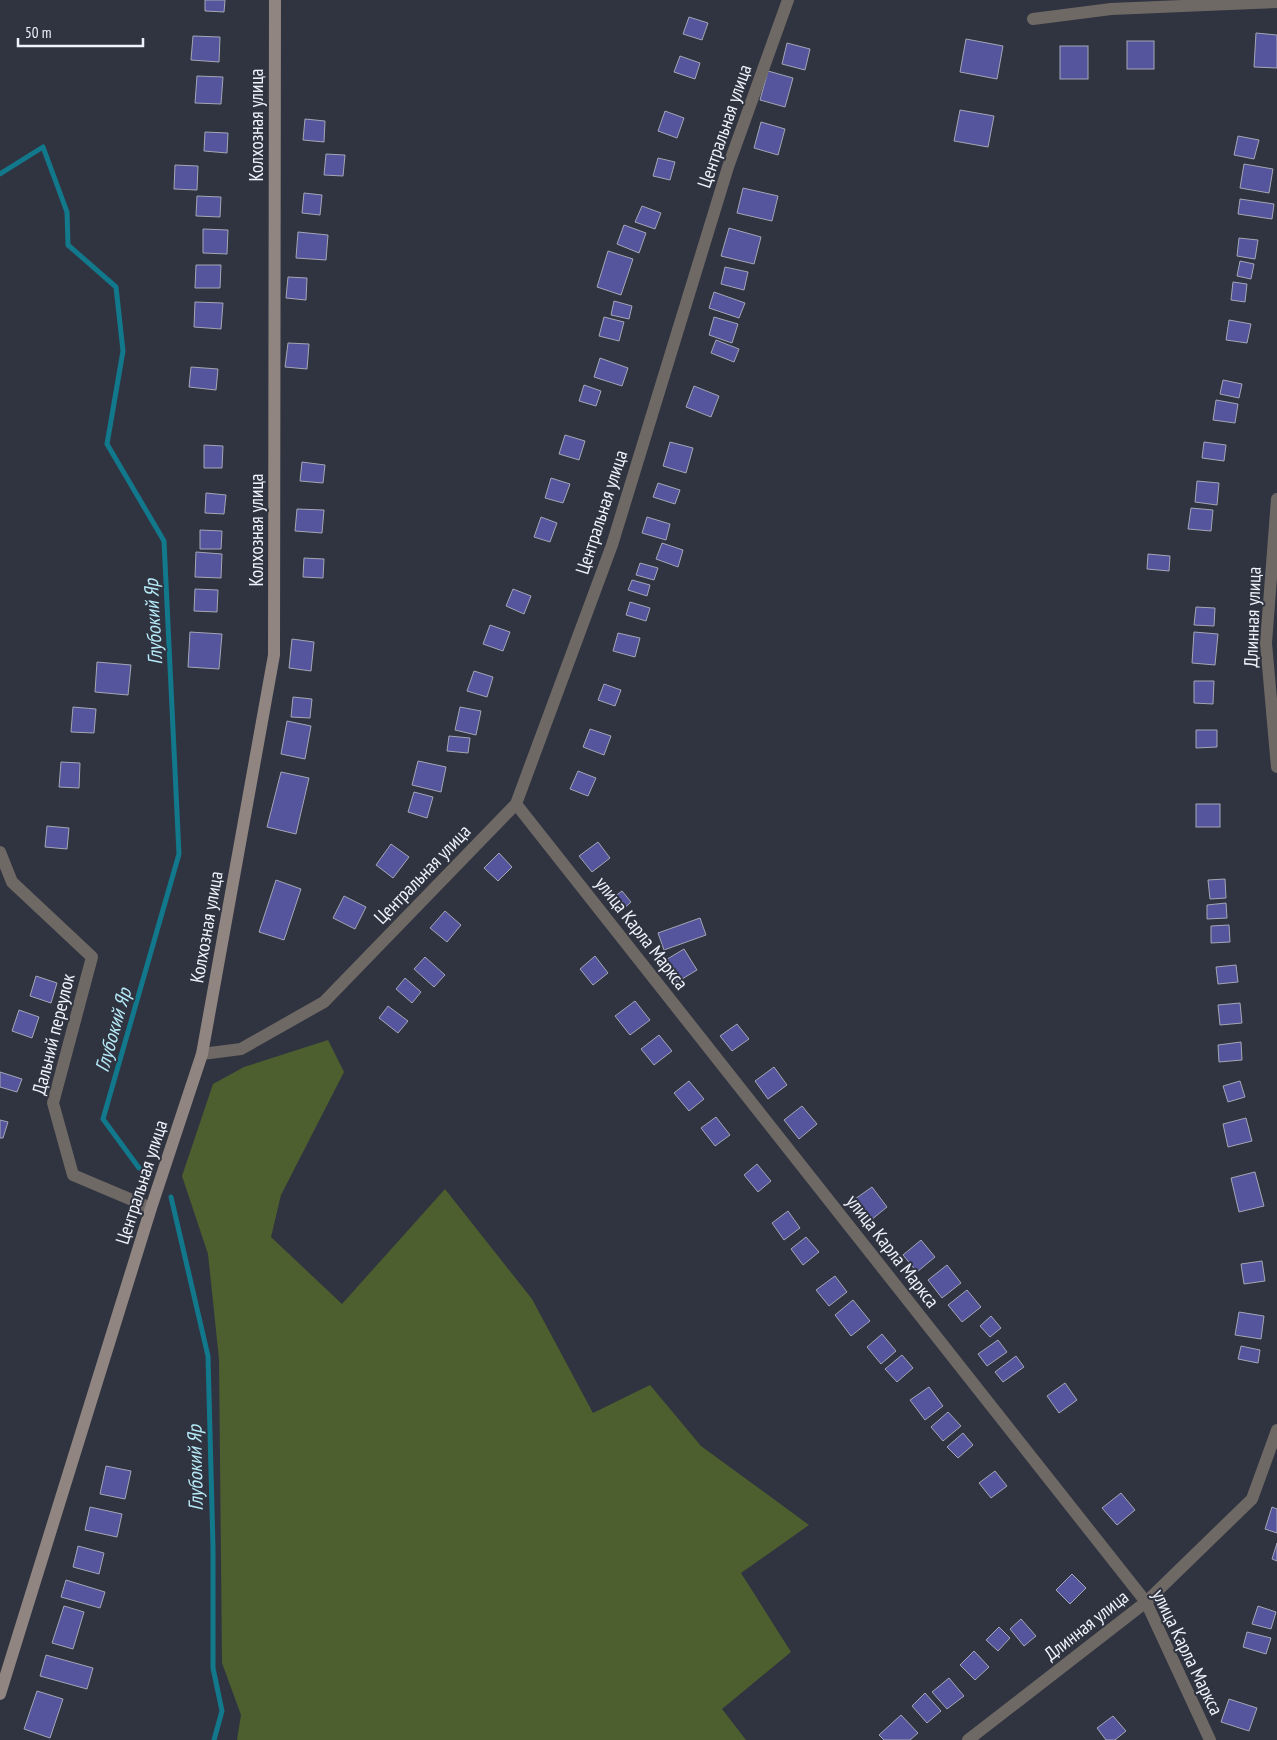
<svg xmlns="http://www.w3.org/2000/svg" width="1277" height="1740" viewBox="0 0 1277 1740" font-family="'PT Sans Narrow',sans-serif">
  <rect width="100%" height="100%" fill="#303440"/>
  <!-- green -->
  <path fill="#4d5e2f" d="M328,1040l16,32 -63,123 -10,42 71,67 103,-115 87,110 61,114 57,-28 51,61 108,79 -68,48 50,79 -69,57 24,31h-509l4,-25 -19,-52 -3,-304 -11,-105 -26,-78 31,-92 31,-17z"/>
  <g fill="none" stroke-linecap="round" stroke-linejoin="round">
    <!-- stream -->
    <g stroke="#12788c" stroke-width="5">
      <path d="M0,174l43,-27 24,65 1,33 48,42 7,64 -16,93 57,97 15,313 -76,265 36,49"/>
      <path d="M171,1197l37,159 5,191v121l9,43 -8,29"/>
    </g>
  </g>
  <!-- building -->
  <g fill="#54559c" stroke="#a4a6b5">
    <path d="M205,0h20l-1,12 -19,-1z"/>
    <path d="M689,17l19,6 -6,17 -19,-6z"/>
    <path d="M1256,33l21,2v33l-23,-1z"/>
    <path d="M193,36l27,1 -1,25 -28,-2z"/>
    <path d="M966,39l37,7 -6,33 -37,-7z"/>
    <rect x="1127" y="41" width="27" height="28"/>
    <path d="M787,43l23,6 -5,21 -23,-6z"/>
    <rect x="1060" y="46" width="28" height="33"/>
    <path d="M680,56l20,7 -5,16 -21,-7z"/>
    <path d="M768,71l25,7 -8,29 -25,-7z"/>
    <path d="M197,76l26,1 -2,27 -26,-1z"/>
    <path d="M960,110l34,6 -6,31 -34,-6z"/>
    <path d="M665,111l19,7 -7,20 -19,-7z"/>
    <path d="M305,119l20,2 -1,21 -21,-2z"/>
    <path d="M761,122l24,7 -7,26 -24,-7z"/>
    <path d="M205,132l23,1 -1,20 -23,-2z"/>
    <path d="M1238,136l21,4 -5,19 -20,-4z"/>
    <path d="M326,154l19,1 -2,21 -19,-1z"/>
    <path d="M658,158l17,4 -5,18 -17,-4z"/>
    <path d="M1244,164l29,5 -4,24 -29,-5z"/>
    <path d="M175,165l23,1 -1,24 -23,-1z"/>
    <path d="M743,188l35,8 -6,25 -35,-8z"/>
    <path d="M304,193l18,2 -2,20 -18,-2z"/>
    <path d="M197,196l24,1 -1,20 -24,-1z"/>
    <path d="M1240,199l34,5 -2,15 -34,-5z"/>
    <path d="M642,206l19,7 -6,16 -20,-7z"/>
    <path d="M624,225l22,8 -7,20 -22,-9z"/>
    <path d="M729,228l32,9 -7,27 -33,-8z"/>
    <path d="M203,229l25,1 -1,24 -24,-1z"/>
    <path d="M298,232l30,3 -2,25 -30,-2z"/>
    <path d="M1239,238l19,2 -3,19 -18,-3z"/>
    <path d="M608,251l25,8 -12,36 -24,-8z"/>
    <path d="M1240,261l14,3 -3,15 -14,-3z"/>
    <path d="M196,265h25l-1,23h-25z"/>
    <path d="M725,267l23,5 -4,18 -23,-6z"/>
    <path d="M288,277l19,1 -1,22 -20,-2z"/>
    <path d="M1233,282l14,2 -2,18 -14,-2z"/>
    <path d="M714,292l31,11 -6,15 -30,-10z"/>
    <path d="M614,301l18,5 -3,13 -18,-4z"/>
    <path d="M195,302l28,1 -2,26 -27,-2z"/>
    <path d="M604,317l20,5 -5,19 -20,-5z"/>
    <path d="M714,317l24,7 -6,19 -23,-8z"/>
    <path d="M1229,320l22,4 -4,19 -21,-3z"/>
    <path d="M716,340l23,9 -5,13 -23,-9z"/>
    <path d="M288,343l21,1 -2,25 -22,-2z"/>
    <path d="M600,358l28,10 -6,18 -28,-9z"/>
    <path d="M191,367l27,2 -2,21 -27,-3z"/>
    <path d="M1223,380l19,4 -3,14 -19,-4z"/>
    <path d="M584,385l17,6 -5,15 -17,-5z"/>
    <path d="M694,386l25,10 -8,21 -25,-10z"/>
    <path d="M1216,400l22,4 -3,19 -22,-3z"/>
    <path d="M565,435l20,6 -6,19 -20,-6z"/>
    <path d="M670,442l23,6 -7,25 -23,-7z"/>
    <path d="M1204,442l22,3 -2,16 -22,-3z"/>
    <path d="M204,445l19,1 -1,22h-18z"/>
    <path d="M302,462l23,3 -2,18 -23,-2z"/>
    <path d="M551,478l19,6 -7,19 -18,-5z"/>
    <path d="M1197,481l22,2 -2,22 -22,-3z"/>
    <path d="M658,483l22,7 -5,14 -22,-7z"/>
    <path d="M206,493l20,2 -2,19 -19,-1z"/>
    <path d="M1191,508l22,2 -2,21 -23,-2z"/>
    <path d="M297,509l27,1 -2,23 -27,-2z"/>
    <path d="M541,517l16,6 -7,19 -16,-5z"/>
    <path d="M647,517l23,7 -4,16 -24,-7z"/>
    <path d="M200,530l22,1 -1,18h-21z"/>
    <path d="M662,543l21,7 -5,17 -22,-8z"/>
    <path d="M196,552l26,2 -1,24 -26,-1z"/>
    <path d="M1148,554l22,2 -1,15 -22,-2z"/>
    <path d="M304,558l20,1 -1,19 -20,-1z"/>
    <path d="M640,563l18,5 -4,12 -18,-5z"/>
    <path d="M632,580l18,5 -3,11 -19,-6z"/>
    <path d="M195,589l23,1 -1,22 -23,-1z"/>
    <path d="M513,589l18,7 -7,18 -18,-8z"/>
    <path d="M630,602l20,6 -4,13 -20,-6z"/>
    <path d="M1196,607l19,1 -1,18 -20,-1z"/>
    <path d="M490,625l20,7 -7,19 -20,-7z"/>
    <path d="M190,632l32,2 -3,35 -31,-2z"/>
    <path d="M1194,632l24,2 -3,31 -23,-2z"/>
    <path d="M618,633l22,5 -5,19 -22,-6z"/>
    <path d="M292,639l22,3 -3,29 -22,-3z"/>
    <path d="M97,662l34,3 -3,30 -33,-3z"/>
    <path d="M474,671l19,6 -6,20 -20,-6z"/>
    <path d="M1194,681h20l-1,23 -19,-1z"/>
    <path d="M604,684l17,6 -6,16 -17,-6z"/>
    <path d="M293,697l19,2 -2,19 -19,-1z"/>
    <path d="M73,707l23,2 -2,24 -23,-1z"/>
    <path d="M460,707l21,4 -5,24 -21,-5z"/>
    <path d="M287,721l24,5 -6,33 -24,-5z"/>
    <path d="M590,729l21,7 -7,19 -21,-8z"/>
    <path d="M1196,730h21v17l-21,1z"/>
    <path d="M449,736l21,2 -2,15 -21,-2z"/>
    <path d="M418,761l28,6 -5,25 -29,-7z"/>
    <path d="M61,762l19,1 -1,25 -20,-1z"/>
    <path d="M578,771l18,7 -8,18 -18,-7z"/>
    <path d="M281,772l28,6 -13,56 -29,-7z"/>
    <path d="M414,792l19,5 -6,21 -19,-6z"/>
    <rect x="1196" y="804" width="24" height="23"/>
    <path d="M47,826l22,2 -2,21 -22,-2z"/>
    <path d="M598,842l12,16 -18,14 -13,-16z"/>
    <path d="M391,844l18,13 -16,21 -17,-13z"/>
    <path d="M499,853l13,14 -14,14 -14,-13z"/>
    <path d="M1225,879l1,19 -16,1 -2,-19z"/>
    <path d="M276,880l25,9 -17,51 -25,-8z"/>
    <path d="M622,891l9,11 -11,10 -10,-12z"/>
    <path d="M344,896l22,11 -11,22 -22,-11z"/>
    <path d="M1226,903l1,15 -20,1v-14z"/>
    <path d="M445,911l16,14 -14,17 -17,-14z"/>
    <path d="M700,918l6,17 -42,15 -6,-17z"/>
    <path d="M1229,925l1,17 -19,1v-17z"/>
    <path d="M684,949l13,21 -20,12 -13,-21z"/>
    <path d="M595,956l13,17 -15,12 -13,-16z"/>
    <path d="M425,957l20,18 -11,12 -20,-18z"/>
    <path d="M1236,965l2,17 -20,2 -2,-17z"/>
    <path d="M36,976l21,7 -6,20 -21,-7z"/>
    <path d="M405,978l16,14 -9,11 -16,-14z"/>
    <path d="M635,1001l15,19 -20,15 -15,-19z"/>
    <path d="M1240,1003l2,20 -22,2 -2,-20z"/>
    <path d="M388,1006l20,15 -10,12 -19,-15z"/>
    <path d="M19,1010l20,7 -7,21 -20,-7z"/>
    <path d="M737,1024l12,15 -17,12 -12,-15z"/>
    <path d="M659,1035l13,16 -18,14 -13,-16z"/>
    <path d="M1241,1042l1,18 -23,2 -1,-17z"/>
    <path d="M774,1067l13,18 -19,14 -13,-18z"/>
    <path d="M0,1072l22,7 -5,13 -17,-5z"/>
    <path d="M689,1081l15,18 -15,12 -15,-18z"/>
    <path d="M1240,1081l5,16 -17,5 -5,-16z"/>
    <path d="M802,1106l15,18 -18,15 -15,-19z"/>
    <path d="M716,1117l14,18 -15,11 -14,-18z"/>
    <path d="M1246,1118l6,23 -24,6 -5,-23z"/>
    <path d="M0,1120l8,2 -5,16h-3z"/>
    <path d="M757,1164l14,17 -13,11 -14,-17z"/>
    <path d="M1255,1172l9,34 -25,6 -8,-34z"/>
    <path d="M872,1187l15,20 -16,13 -16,-21z"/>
    <path d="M788,1211l12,17 -16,12 -12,-17z"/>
    <path d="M806,1237l13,15 -16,13 -12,-16z"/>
    <path d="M921,1240l14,17 -18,15 -14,-17z"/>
    <path d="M1262,1261l3,20 -21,3 -3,-20z"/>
    <path d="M947,1265l14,18 -19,15 -14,-18z"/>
    <path d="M835,1276l12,16 -18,14 -13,-16z"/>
    <path d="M967,1290l14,17 -19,15 -14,-17z"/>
    <path d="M853,1300l17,21 -19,15 -16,-21z"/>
    <path d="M1239,1312l25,4 -3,23 -26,-4z"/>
    <path d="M991,1316l10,12 -11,9 -10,-11z"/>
    <path d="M882,1334l14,17 -15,13 -14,-17z"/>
    <path d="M998,1340l9,12 -20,14 -9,-12z"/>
    <path d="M1241,1346l19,4 -2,13 -20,-4z"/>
    <path d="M902,1355l11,13 -16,14 -12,-13z"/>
    <path d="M1016,1356l8,11 -21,15 -8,-10z"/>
    <path d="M1065,1383l12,17 -18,13 -12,-17z"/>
    <path d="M929,1387l14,19 -18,14 -15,-20z"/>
    <path d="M948,1412l13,14 -18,15 -12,-14z"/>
    <path d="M963,1433l10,12 -15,13 -11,-11z"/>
    <path d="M106,1466l25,5 -6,28 -25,-5z"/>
    <path d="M995,1471l12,15 -16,12 -12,-15z"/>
    <path d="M1121,1493l14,17 -18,15 -15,-17z"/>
    <path d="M90,1507l32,7 -5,23 -32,-7z"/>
    <path d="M1272,1507l5,2v24l-12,-4z"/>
    <path d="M1277,1543v18l-5,-2z"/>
    <path d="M78,1546l26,7 -5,21 -26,-7z"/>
    <path d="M1072,1574l14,14 -16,16 -14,-14z"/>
    <path d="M66,1580l39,12 -5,16 -39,-11z"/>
    <path d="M64,1606l20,6 -11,37 -21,-6z"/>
    <path d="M1258,1606l18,6 -5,17 -19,-5z"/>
    <path d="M1021,1619l15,17 -12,10 -14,-17z"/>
    <path d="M999,1627l11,11 -12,13 -12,-11z"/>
    <path d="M1247,1632l24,6 -5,16 -23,-7z"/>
    <path d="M974,1651l15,16 -14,13 -15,-15z"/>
    <path d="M46,1655l47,13 -6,21 -47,-13z"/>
    <path d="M949,1678l15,18 -17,13 -15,-17z"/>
    <path d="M37,1691l26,8 -13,39 -26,-9z"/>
    <path d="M925,1693l16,18 -14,12 -15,-17z"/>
    <path d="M1229,1699l28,9 -8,23 -28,-9z"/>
    <path d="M901,1715l17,18 -8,7h-26l-5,-5z"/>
    <path d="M1113,1716l13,15 -11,9h-9l-9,-12z"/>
  </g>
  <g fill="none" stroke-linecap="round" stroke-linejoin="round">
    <!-- street -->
    <g stroke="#6f6965" stroke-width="12">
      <path d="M1033,19l78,-10 166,-7"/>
      <path d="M1277,499l-11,144 11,124"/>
      <path d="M516,804l630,798 64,138"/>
      <path d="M0,852l12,30 80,75 -39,146 20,72 78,33"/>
      <path d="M202,1054l39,-5 83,-47 192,-198 96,-259 116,-378 60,-167"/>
      <path d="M968,1740l178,-138 106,-103 25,-69"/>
    </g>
    <!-- secondary -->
    <path stroke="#908580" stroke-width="12" d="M0,1694l151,-486 51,-154 72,-399 1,-655"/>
  </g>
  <g text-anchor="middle" stroke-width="4" stroke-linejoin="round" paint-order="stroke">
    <!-- street labels -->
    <g font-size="19" fill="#eff2fa" stroke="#303440">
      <text transform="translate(256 125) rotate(-90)" y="7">Колхозная улица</text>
      <text transform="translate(724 126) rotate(-71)" y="7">Центральная улица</text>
      <text transform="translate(601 512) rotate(-72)" y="7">Центральная улица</text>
      <text transform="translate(256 530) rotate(-90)" y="7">Колхозная улица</text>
      <text transform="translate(1252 617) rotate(-88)" y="7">Длинная улица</text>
      <text transform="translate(422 874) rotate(-46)" y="7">Центральная улица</text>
      <text transform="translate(206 927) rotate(-80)" y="7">Колхозная улица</text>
      <text transform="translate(642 933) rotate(52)" y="7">улица Карла Маркса</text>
      <text transform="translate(53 1034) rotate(-76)" y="7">Дальний переулок</text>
      <text transform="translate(141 1182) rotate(-72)" y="7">Центральная улица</text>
      <text transform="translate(893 1251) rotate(52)" y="7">улица Карла Маркса</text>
      <text transform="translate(1086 1625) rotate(-38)" y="7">Длинная улица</text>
      <text transform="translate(1188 1652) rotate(64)" y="7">улица Карла Маркса</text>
    </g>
    <!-- water labels -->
    <g font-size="20" font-style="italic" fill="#b6eaf8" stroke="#303440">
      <text transform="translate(153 622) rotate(-93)" y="7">Глубокий Яр</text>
      <text transform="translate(113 1030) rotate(-74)" y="7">Глубокий Яр</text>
      <text transform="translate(195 1468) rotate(-91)" y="7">Глубокий Яр</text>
    </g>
  </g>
  <!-- scale -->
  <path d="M18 38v8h125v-8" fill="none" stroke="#eff2fa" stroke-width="2.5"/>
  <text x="25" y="38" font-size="15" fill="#eff2fa" stroke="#303440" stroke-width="4" paint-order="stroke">50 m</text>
</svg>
